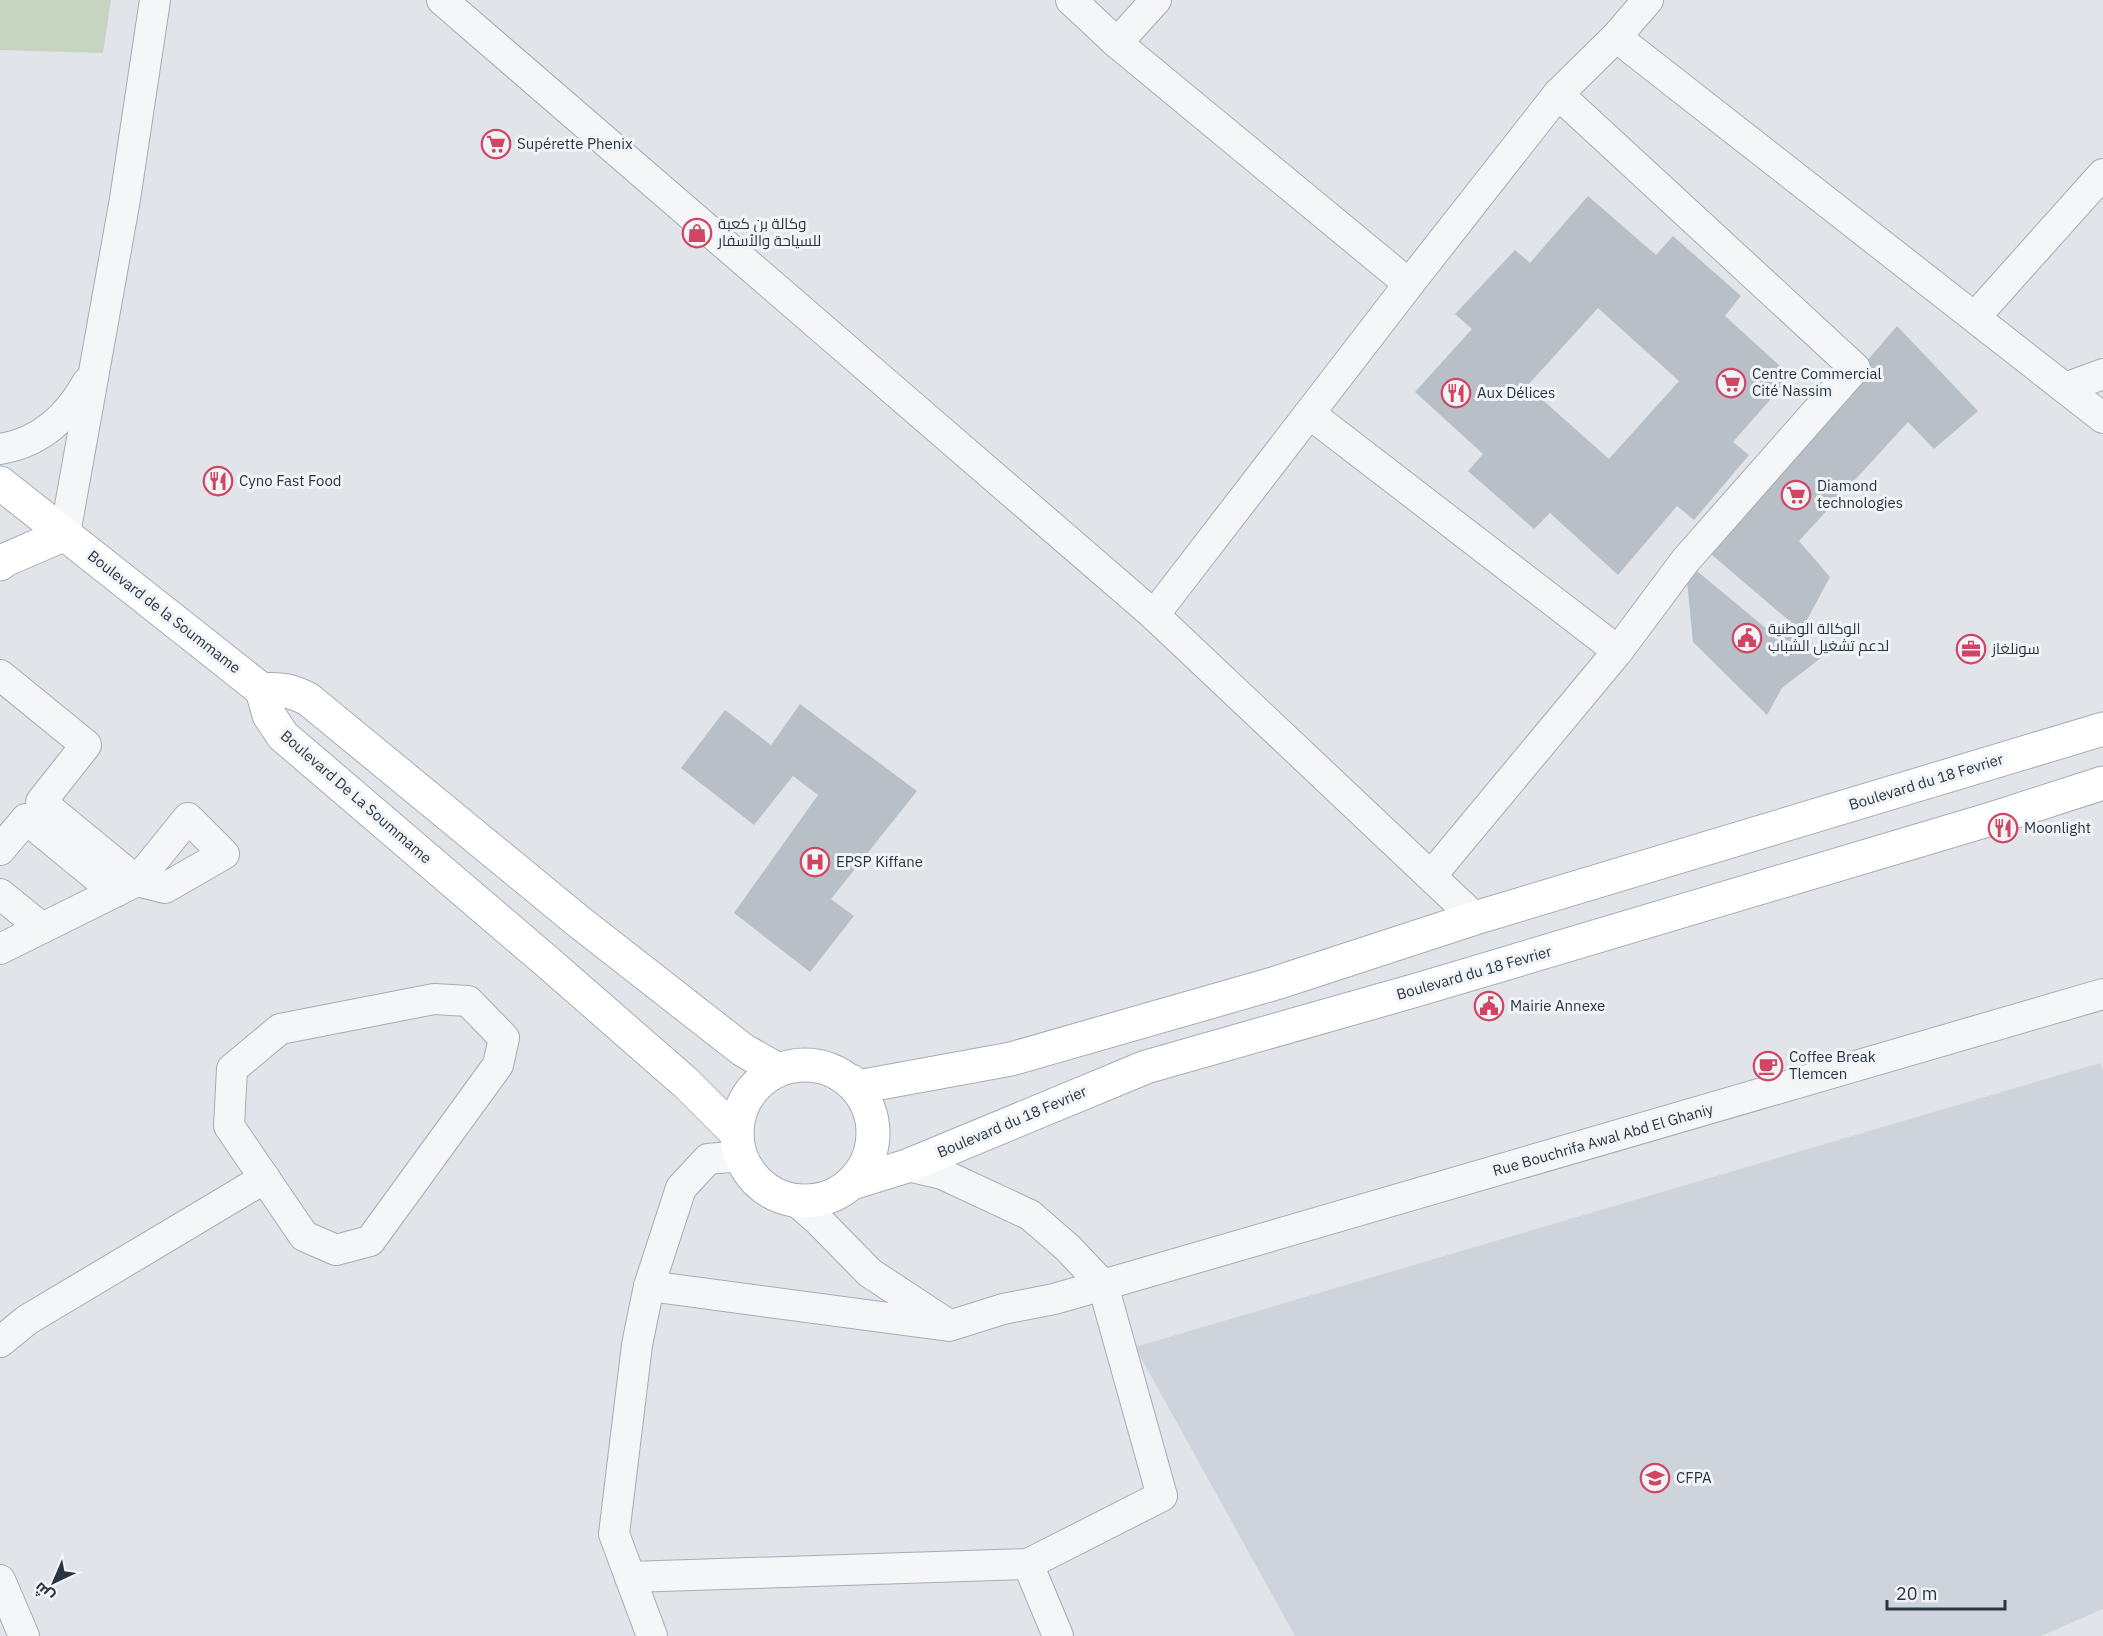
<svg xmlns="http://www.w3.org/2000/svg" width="2103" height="1636" viewBox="0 0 2103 1636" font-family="'IBM Plex Sans',Cairo,sans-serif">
  <rect width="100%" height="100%" fill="#e1e5ea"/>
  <!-- built -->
  <path fill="#cfd4dc" d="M2100,1063l3,8v538l-62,27h-746l-160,-289z"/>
  <!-- green -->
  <path fill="#c8d4c2" d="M0,0h111l-8,53 -103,-3z"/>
  <!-- building -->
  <g fill="#b8bfc7" fill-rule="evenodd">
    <path d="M1588,196l68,59 17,-19 68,60 -16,20 66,60 -58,66 16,13 -55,65 -17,-14 -59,69 -68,-62 -16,16 -66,-58 15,-17 -68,-62 57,-63 -17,-15 60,-64 15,13zM1598,308l81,73 -70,78 -82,-73z"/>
    <path d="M1897,326l81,85 -44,38 -26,-27 -109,119 31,36 -29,54 -96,-82z"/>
    <path d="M1685,561l89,74 15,-1 41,17 -48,37 -15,27 -74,-73z"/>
    <path d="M800,704l117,87 -86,108 23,17 -44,56 -76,-59 84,-118 -25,-19 -39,49 -73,-57 44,-58 46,35z"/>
  </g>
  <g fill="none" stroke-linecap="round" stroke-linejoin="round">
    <!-- street casing -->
    <g stroke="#a6acb4" stroke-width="32">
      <g id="street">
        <path d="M442,0l712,615 321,303"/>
        <path d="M1071,0l46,43 292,241"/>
        <path d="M1616,37l487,381"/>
        <path d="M1117,43l39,-43"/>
        <path d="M1975,317l128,-143"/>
        <path d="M2065,388l38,-14"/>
        <path d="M1310,414l308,237 67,-90 170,-193 -297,-274"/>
        <path d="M0,449c39,-6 68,-32 87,-66"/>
        <path d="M65,534l60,-335 30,-199"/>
        <path d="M1154,615l255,-331 149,-190 58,-57 32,-37"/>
        <path d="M0,675l86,70 -45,57 96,79 28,7 59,-34 -36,-36 -51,63 -137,68"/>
        <path d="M0,850l26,-31 89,73"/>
        <path d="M1431,876l187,-225"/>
        <path d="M0,894l42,34"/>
        <path d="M434,999l34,2 36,37 -6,27 -128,176 -34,9 -32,-14 -75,-110 3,-57 48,-40z"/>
        <path d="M795,1200l24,21 51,52 73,48"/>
        <path d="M649,1286l300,40 54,-17 51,-10 49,-14 1000,-291"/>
        <path d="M0,1342l27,-22 238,-142"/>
        <path d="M1028,1564l30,72"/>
        <path d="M630,1577l398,-13 134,-68 -59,-211 -35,-37 -38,-33 -88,-41 -35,-8"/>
        <path d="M0,1580l24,56"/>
        <path d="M652,1636l-38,-102 23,-189 12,-59 32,-98 27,-29 33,-3"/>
      </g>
    </g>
    <!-- secondary casing -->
    <g stroke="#a6acb4" stroke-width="35">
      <g id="secondary">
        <path d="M0,483l262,207"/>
        <path d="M0,564l5,-4 60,-26"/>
        <path d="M262,690l7,25 14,21 261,223 142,124 50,50"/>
        <path d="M262,690c18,-2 30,1 46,9l270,222 165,129 35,20"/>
        <circle cx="805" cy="1133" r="68"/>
        <path d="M851,1081l7,6 153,-28 265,-76 199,-65 628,-189"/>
        <path d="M852,1183l55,-17 239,-99 274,-78 571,-170 112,-36"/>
      </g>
    </g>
    <!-- street -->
    <use href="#street" stroke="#f4f6f8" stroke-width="30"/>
    <!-- secondary -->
    <use href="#secondary" stroke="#fff" stroke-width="33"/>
  </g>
  <!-- icons -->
  <defs>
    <g id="supermarket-ring" transform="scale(1.5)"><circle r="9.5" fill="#f1f4f7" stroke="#d14463" stroke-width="1.5"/><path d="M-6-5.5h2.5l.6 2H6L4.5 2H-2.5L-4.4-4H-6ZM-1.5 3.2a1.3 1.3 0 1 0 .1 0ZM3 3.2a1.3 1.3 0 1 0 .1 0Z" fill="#d14463"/></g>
    <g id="shop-ring" transform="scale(1.5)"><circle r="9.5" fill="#f1f4f7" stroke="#d14463" stroke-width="1.5"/><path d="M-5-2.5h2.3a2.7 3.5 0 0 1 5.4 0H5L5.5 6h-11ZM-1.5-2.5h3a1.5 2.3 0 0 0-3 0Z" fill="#d14463"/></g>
    <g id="restaurant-ring" transform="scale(1.5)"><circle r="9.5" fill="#f1f4f7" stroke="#d14463" stroke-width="1.5"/><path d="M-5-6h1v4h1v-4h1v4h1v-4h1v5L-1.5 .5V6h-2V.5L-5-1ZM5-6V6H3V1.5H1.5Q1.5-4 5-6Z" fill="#d14463"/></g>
    <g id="civic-ring" transform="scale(1.5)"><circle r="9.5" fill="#f1f4f7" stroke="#d14463" stroke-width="1.5"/><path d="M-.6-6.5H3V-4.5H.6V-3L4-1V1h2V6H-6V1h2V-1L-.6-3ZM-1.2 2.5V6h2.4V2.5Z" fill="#d14463"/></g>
    <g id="office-ring" transform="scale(1.5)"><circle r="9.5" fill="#f1f4f7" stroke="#d14463" stroke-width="1.5"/><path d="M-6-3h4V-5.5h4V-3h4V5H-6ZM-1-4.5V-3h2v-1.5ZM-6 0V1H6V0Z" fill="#d14463"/></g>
    <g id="hospital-ring" transform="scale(1.5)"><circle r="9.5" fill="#f1f4f7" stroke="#d14463" stroke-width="1.5"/><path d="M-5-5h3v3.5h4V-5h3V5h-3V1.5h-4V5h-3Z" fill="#d14463"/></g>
    <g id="cafe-ring" transform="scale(1.5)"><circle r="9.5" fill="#f1f4f7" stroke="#d14463" stroke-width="1.5"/><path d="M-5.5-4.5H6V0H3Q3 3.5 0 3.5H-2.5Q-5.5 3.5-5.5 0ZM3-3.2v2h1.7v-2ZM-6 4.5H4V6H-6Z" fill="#d14463"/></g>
    <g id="university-ring" transform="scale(1.5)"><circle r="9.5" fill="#f1f4f7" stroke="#d14463" stroke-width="1.5"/><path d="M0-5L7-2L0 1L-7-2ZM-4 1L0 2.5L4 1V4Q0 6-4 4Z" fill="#d14463"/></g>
  </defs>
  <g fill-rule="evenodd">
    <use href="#supermarket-ring" x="496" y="144"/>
    <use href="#shop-ring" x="697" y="233"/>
    <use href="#supermarket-ring" x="1731" y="383"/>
    <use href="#restaurant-ring" x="1456" y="393"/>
    <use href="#restaurant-ring" x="218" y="481"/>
    <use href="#supermarket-ring" x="1796" y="495"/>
    <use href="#civic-ring" x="1747" y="638"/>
    <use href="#office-ring" x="1971" y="649"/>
    <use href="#restaurant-ring" x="2003" y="828"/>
    <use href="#hospital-ring" x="815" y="862"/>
    <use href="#civic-ring" x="1489" y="1006"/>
    <use href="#cafe-ring" x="1768" y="1066"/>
    <use href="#university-ring" x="1655" y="1478"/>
  </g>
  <g text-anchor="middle" stroke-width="6" stroke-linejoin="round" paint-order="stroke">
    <!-- poi labels -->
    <g font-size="15" fill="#293442" stroke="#f1f4f7" text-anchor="start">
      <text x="517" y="149">Supérette Phenix</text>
      <text x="718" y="229">وكالة بن كعبة<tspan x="718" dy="17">للسياحة والأسفار</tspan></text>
      <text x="1752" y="379">Centre Commercial<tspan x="1752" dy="17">Cité Nassim</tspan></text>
      <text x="1477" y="398">Aux Délices</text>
      <text x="239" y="486">Cyno Fast Food</text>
      <text x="1817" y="491">Diamond<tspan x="1817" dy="17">technologies</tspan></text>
      <text x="1768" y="634">الوكالة الوطنية<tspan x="1768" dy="17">لدعم تشغيل الشباب</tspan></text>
      <text x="1992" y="654">سونلغاز</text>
      <text x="2024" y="833">Moonlight</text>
      <text x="836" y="867">EPSP Kiffane</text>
      <text x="1510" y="1011">Mairie Annexe</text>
      <text x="1789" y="1062">Coffee Break<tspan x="1789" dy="17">Tlemcen</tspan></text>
      <text x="1676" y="1483">CFPA</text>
    </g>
    <!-- street labels -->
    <g font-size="15" fill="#293442" stroke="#f1f4f7">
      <text transform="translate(164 612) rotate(38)" y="5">Boulevard de la Soummame</text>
      <text transform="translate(1926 782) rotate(-17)" y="5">Boulevard du 18 Fevrier</text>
      <text transform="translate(356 797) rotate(41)" y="5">Boulevard De La Soummame</text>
      <text transform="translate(1474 973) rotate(-16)" y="5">Boulevard du 18 Fevrier</text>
      <text transform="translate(1012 1122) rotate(-23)" y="5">Boulevard du 18 Fevrier</text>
      <text transform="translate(1603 1140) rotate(-16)" y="5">Rue Bouchrifa Awal Abd El Ghaniy</text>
    </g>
  </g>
  <!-- north arrow -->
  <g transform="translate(54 1582) rotate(224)" stroke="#f1f4f7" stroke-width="4.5" paint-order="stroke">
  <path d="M0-4.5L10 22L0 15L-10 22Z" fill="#293442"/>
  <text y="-9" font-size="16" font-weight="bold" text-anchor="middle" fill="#293442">ش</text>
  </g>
  <!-- scale -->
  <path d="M1887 1600v9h118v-9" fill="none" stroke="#293442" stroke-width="3"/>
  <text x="1896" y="1600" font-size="18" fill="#293442" stroke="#f1f4f7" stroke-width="4.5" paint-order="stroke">20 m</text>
</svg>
